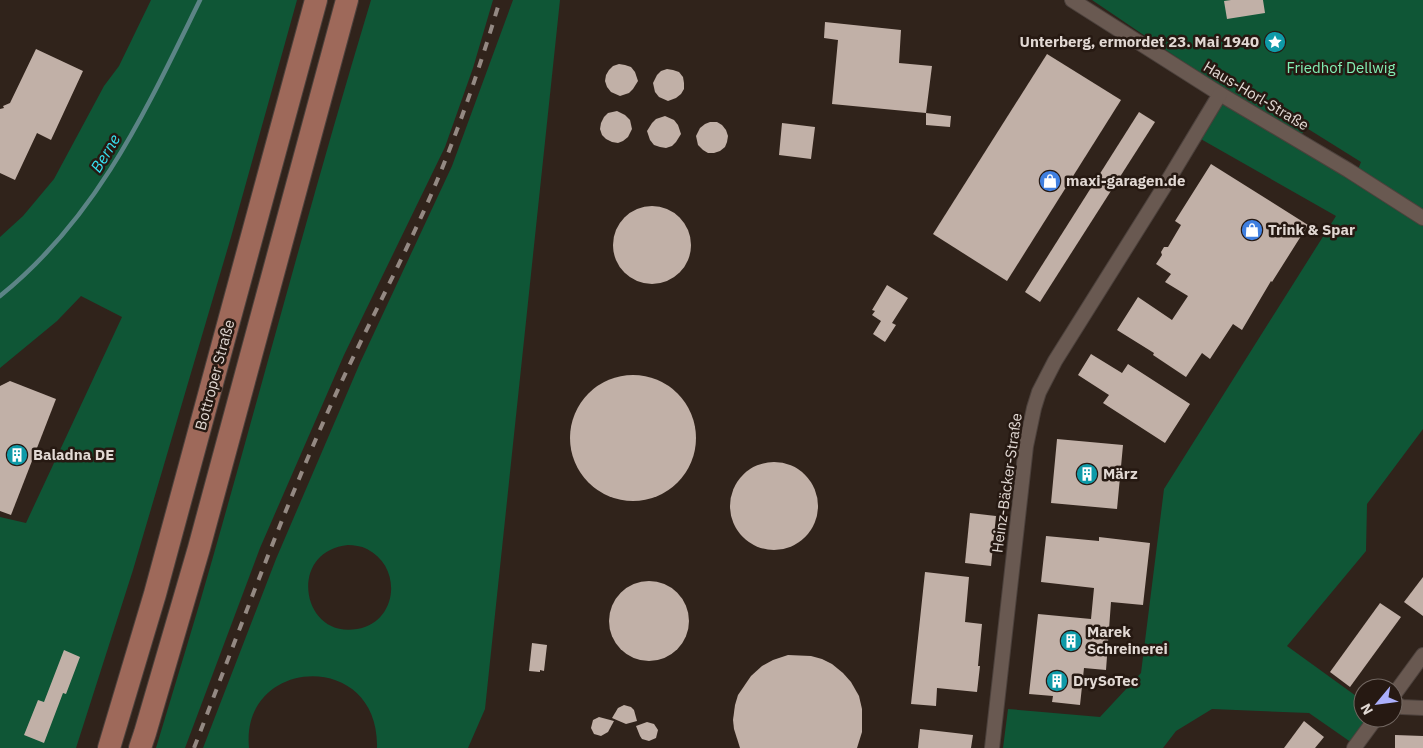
<svg xmlns="http://www.w3.org/2000/svg" width="1423" height="748" viewBox="0 0 1423 748" font-family="'IBM Plex Sans',sans-serif">
  <rect width="100%" height="100%" fill="#30231b"/>
  <!-- green -->
  <g fill="#0f5636" fill-rule="evenodd">
    <path d="M151,0h146l-66,237 -98,333 -57,178h-76v-231l26,6 96,-206 -41,-21 -24,25 -57,47v-131l23,-21 31,-37 50,-93 15,-20z"/>
    <path d="M371,0h122l-20,68 -28,79 -101,208 -84,193 -75,200h-29c19,-64 39,-127 57,-191 53,-186 102,-372 158,-557z"/>
    <path d="M513,0h47l-75,709 -17,39h-91c3,-99 -137,-92 -128,0h-46l73,-189 84,-196 92,-197zM348,545c6,0 13,1 19,4 36,18 31,73 -10,80 -56,10 -70,-78 -9,-84z"/>
    <path d="M1092,0h331v213l-66,-41 4,-10 -56,-35 -5,12 -78,-51z"/>
    <path d="M1225,100l198,119v210l-56,75 -1,47 -79,95 76,55v17h11l-19,27 -46,-32 -97,-4 -36,22 -13,17h-160l5,-39 92,8 41,-44 23,-184 172,-273 -137,-78z"/>
  </g>
  <g fill="none" stroke-linecap="round" stroke-linejoin="round">
    <!-- stream -->
    <path stroke="#5c8486" stroke-width="4.5" d="M0,296c98,-79 146,-186 200,-296"/>
  </g>
  <!-- building -->
  <g fill="#c1b0a7">
    <path d="M1231,0h32l2,13 -38,6 -3,-18z"/>
    <path d="M825,22l76,8 -2,33 33,3 -6,47 -94,-9 6,-64 -14,-2z"/>
    <path d="M36,49l47,22 -32,69 -14,-7 -22,47 -15,-7v-64l4,-1 -1,-2 7,-3z"/>
    <path d="M1047,54l74,46 -114,181 -74,-47z"/>
    <path d="M619,64l6,1 6,2 4,5 3,9 -5,8 -4,4 -9,3 -9,-4 -4,-5 -2,-6 1,-6 3,-5 4,-4z"/>
    <path d="M667,69l6,1 6,2 4,5 1,6v6l-3,5 -5,4 -8,3 -9,-4 -4,-5 -2,-9 4,-8 4,-4z"/>
    <path d="M617,111l8,4 5,5 2,9 -4,8 -5,4 -5,2 -6,-1 -6,-3 -4,-4 -2,-6 1,-6 3,-6 4,-4z"/>
    <path d="M1139,112l16,10 -115,180 -15,-10z"/>
    <path d="M926,113l25,3 -1,11 -24,-2z"/>
    <path d="M665,116l9,4 4,5 3,9 -5,8 -4,4 -6,2 -6,-1 -6,-2 -4,-5 -3,-9 5,-8 4,-4z"/>
    <path d="M710,122h7l5,3 4,5 2,6 -1,6 -2,5 -5,4 -6,2h-6l-5,-3 -5,-5 -2,-9 4,-8 5,-4z"/>
    <path d="M782,123l33,4 -4,32 -32,-4z"/>
    <path d="M1211,164l97,61 -36,57 -1,-1 -29,49 -9,-6 -23,35 -8,-6 -16,24 -33,-22 1,-2 -37,-23 21,-33 34,23 16,-24 -23,-14 6,-8 -15,-10 6,-9 -1,-3 3,-5h4l13,-22 -6,-4z"/>
    <circle cx="652" cy="245" r="39"/>
    <path d="M887,285l21,13 -16,25 4,2 -11,17 -12,-8 8,-13 -9,-6 3,-4 -3,-1z"/>
    <path d="M1091,354l31,19 6,-9 62,40 -25,39 -62,-40 6,-8 -31,-20z"/>
    <circle cx="633" cy="438" r="63"/>
    <path d="M10,381l46,18 -45,116 -11,-4v-125z"/>
    <path d="M1057,439l66,6 -6,64 -66,-6z"/>
    <circle cx="774" cy="506" r="44"/>
    <path d="M970,513l26,3 -5,50 -26,-3z"/>
    <path d="M1046,536l53,5v-4l51,6 -7,62 -32,-3 -5,68 -22,-2 -4,37 -28,-3 1,-6 -24,-2 9,-80 53,5 3,-31 -53,-6z"/>
    <path d="M925,572l44,5 -4,45 17,2 -4,42h2l-3,26 -40,-4 -1,18 -25,-2z"/>
    <path d="M1423,577v39l-19,-14z"/>
    <circle cx="649" cy="621" r="40"/>
    <path d="M1380,603l21,14 -51,70 -20,-15z"/>
    <path d="M532,643l15,2 -3,26 -4,-1v2l-11,-1z"/>
    <path d="M64,650l16,7 -14,37 -3,-1 -19,50 -20,-8 14,-35 6,2z"/>
    <path d="M788,655l23,1 11,3 10,5 11,9 8,9 8,14 3,13v23l-5,16h-117l-6,-19 -1,-9 2,-15 3,-10 13,-19 11,-10 11,-6z"/>
    <path d="M624,705l7,2 3,3 3,11 -11,3 -14,-6 6,-10z"/>
    <path d="M599,717l15,4 -6,11 -7,4 -7,-2 -3,-6 2,-8z"/>
    <path d="M1304,721l20,16 -9,11h-31z"/>
    <path d="M647,722l7,2 4,6 -2,8 -7,3 -7,-2 -2,-3 -4,-10z"/>
    <path d="M920,729l53,6 -2,13h-53z"/>
    <path d="M1395,735l28,1v12h-28z"/>
  </g>
  <g fill="none" stroke-linecap="round" stroke-linejoin="round">
    <!-- minor casing -->
    <g stroke="#4c413c" stroke-width="16">
      <g id="minor">
        <path d="M1072,0l148,94 128,76 75,48"/>
        <path d="M1393,696l30,-41"/>
        <path d="M1393,702l9,5 21,1"/>
        <path d="M992,748l34,-302 8,-38 5,-16 16,-31 109,-174 56,-93"/>
        <path d="M1354,748l22,-30"/>
      </g>
    </g>
    <!-- primary casing -->
    <g stroke="#4c413c" stroke-width="24">
      <g id="primary">
        <path d="M109,748l46,-154 161,-594"/>
        <path d="M140,748l5,-15 54,-185 148,-548"/>
      </g>
    </g>
    <!-- minor -->
    <use href="#minor" stroke="#695951" stroke-width="14"/>
    <!-- primary -->
    <use href="#primary" stroke="#9e695a" stroke-width="22"/>
    <!-- rail -->
    <path stroke="#948983" stroke-width="4" stroke-dasharray="9 9" stroke-linecap="butt" d="M194,748c43,-111 84,-224 132,-332 33,-75 72,-146 105,-221 27,-63 49,-128 69,-195"/>
  </g>
  <!-- icons -->
  <defs>
    <g id="sight-disc" transform="scale(1.125)"><circle r="9.5" fill="#0f9aa8" stroke="#261912"/><path d="M0-6L1.8-2.2L6-1.7L2.9 1.2L3.7 5.4L0 3.3L-3.7 5.4L-2.9 1.2L-6-1.7L-1.8-2.2Z" fill="#fff"/></g>
    <g id="shop-disc" transform="scale(1.125)"><circle r="9.5" fill="#3f7fe0" stroke="#261912"/><path d="M-5-2.5h2.3a2.7 3.5 0 0 1 5.4 0H5L5.5 6h-11ZM-1.5-2.5h3a1.5 2.3 0 0 0-3 0Z" fill="#fff"/></g>
    <g id="building-disc" transform="scale(1.125)"><circle r="9.5" fill="#0f9aa8" stroke="#261912"/><path d="M-4-6H4V6H1V3H-1V6H-4ZM-2.5-4.3h1.7v1.8h-1.7ZM.8-4.3h1.7v1.8H.8ZM-2.5-1h1.7V.8h-1.7ZM.8-1h1.7V.8H.8Z" fill="#fff"/></g>
  </defs>
  <g fill-rule="evenodd">
    <use href="#sight-disc" x="1275" y="42"/>
    <use href="#shop-disc" x="1050" y="181"/>
    <use href="#shop-disc" x="1252" y="230"/>
    <use href="#building-disc" x="17" y="455"/>
    <use href="#building-disc" x="1087" y="474"/>
    <use href="#building-disc" x="1071" y="641"/>
    <use href="#building-disc" x="1057" y="681"/>
  </g>
  <g text-anchor="middle" stroke-width="5" stroke-linejoin="round" paint-order="stroke">
    <!-- poi labels -->
    <g font-size="15" font-weight="bold" fill="#e2d9d4" stroke="#261912" text-anchor="start">
      <text x="1259" y="47" text-anchor="end">Unterberg, ermordet 23. Mai 1940</text>
      <text x="1066" y="186">maxi-garagen.de</text>
      <text x="1268" y="235">Trink &amp; Spar</text>
      <text x="33" y="460">Baladna DE</text>
      <text x="1103" y="479">März</text>
      <text x="1087" y="637">Marek<tspan x="1087" dy="17">Schreinerei</tspan></text>
      <text x="1073" y="686">DrySoTec</text>
    </g>
    <!-- park labels -->
    <g font-size="15" fill="#83f0b5" stroke="#261912">
      <text x="1341" y="73">Friedhof Dellwig</text>
    </g>
    <!-- street labels -->
    <g font-size="15" fill="#e2d9d4" stroke="#261912">
      <text transform="translate(1256 96) rotate(31)" y="5">Haus-Horl-Straße</text>
      <text transform="translate(215 375) rotate(-75)" y="5">Bottroper Straße</text>
      <text transform="translate(1007 483) rotate(-82)" y="5">Heinz-Bäcker-Straße</text>
    </g>
    <!-- water labels -->
    <g font-size="16" font-style="italic" fill="#37e1f0" stroke="#261912">
      <text transform="translate(105 153) rotate(-59)" y="6">Berne</text>
    </g>
  </g>
  <!-- north arrow -->
  <g transform="translate(1378 703) rotate(241)"><circle r="24" fill="#261912" stroke="#716660"/>
  <path d="M0-4L9 19L0 12L-9 19Z" fill="#abaffb"/>
  <text y="-8" font-size="14" font-weight="bold" text-anchor="middle" fill="#e2d9d4">N</text>
  </g>
</svg>
